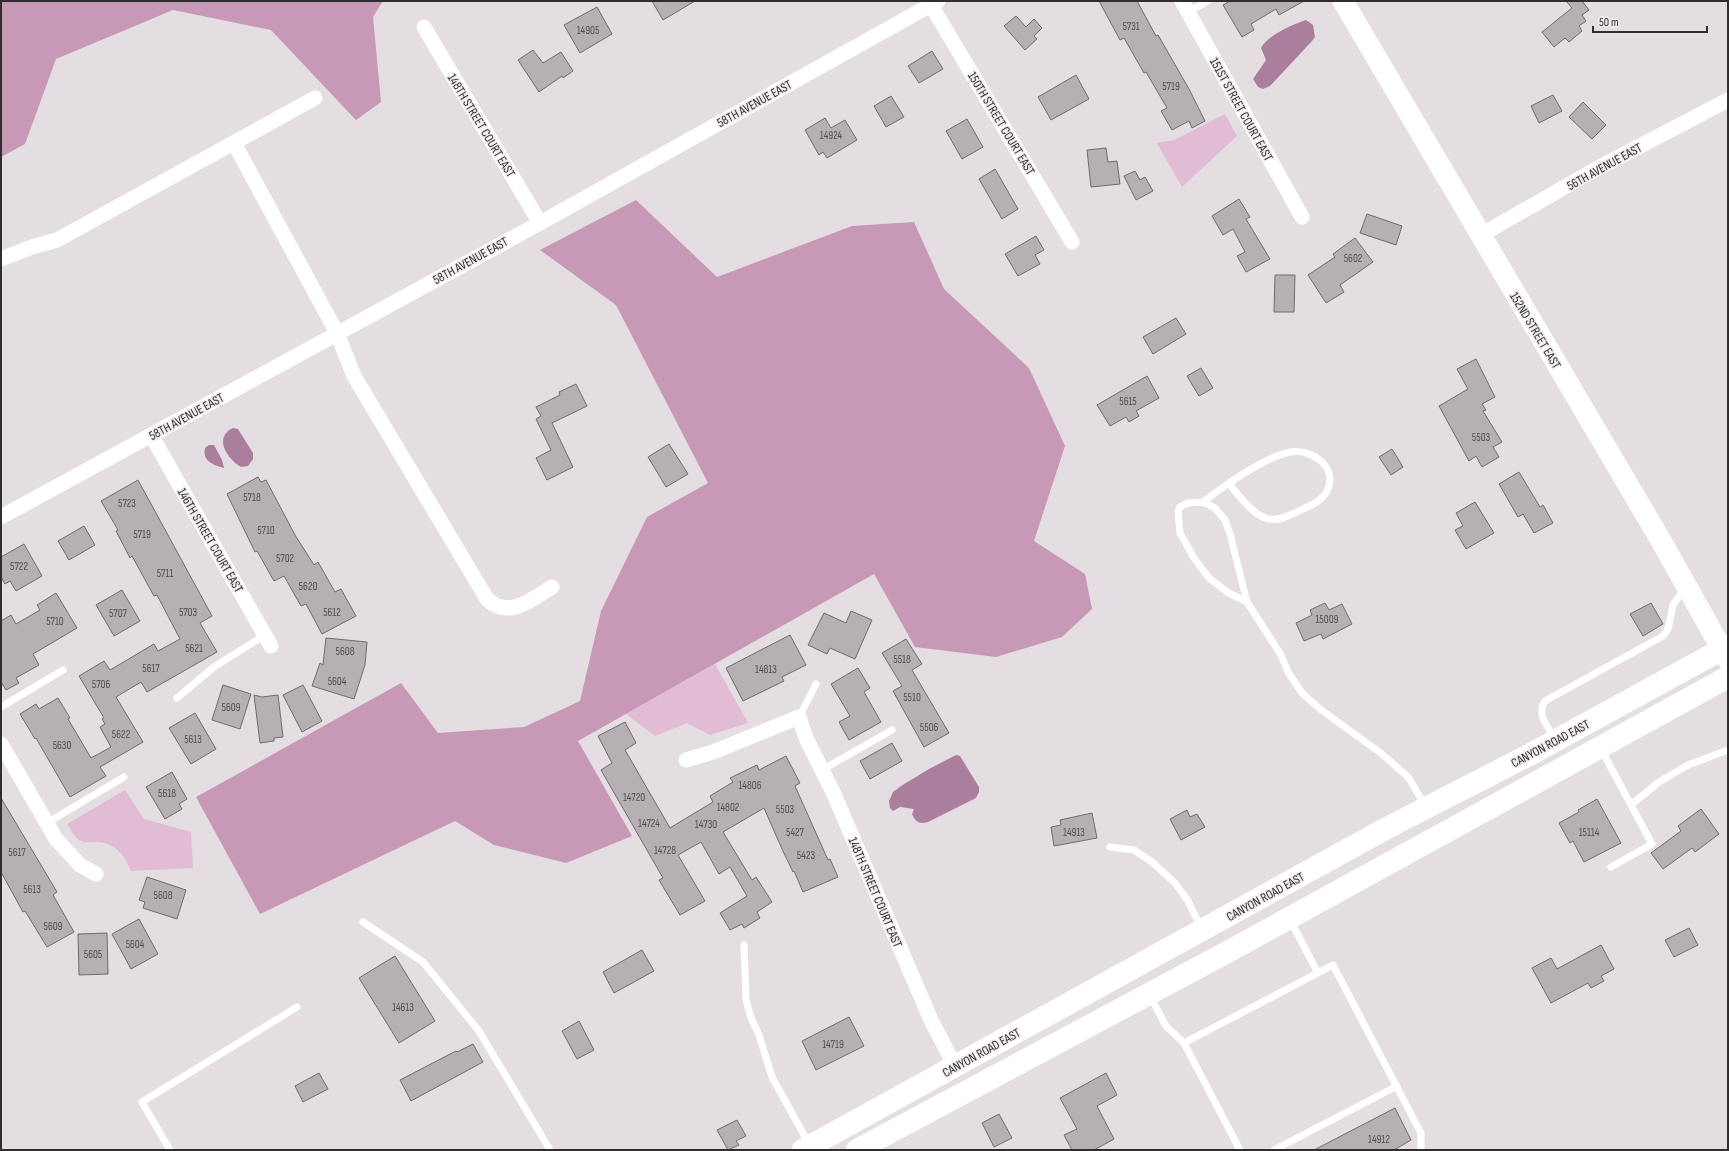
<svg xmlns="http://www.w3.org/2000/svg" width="1729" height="1151" viewBox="0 0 1729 1151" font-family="'Sofia Sans Condensed',sans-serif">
  <rect width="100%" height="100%" fill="#e4dee2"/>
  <!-- green -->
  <g fill="#e1bcd4">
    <path d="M1225,114l12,22 -55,51 -25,-44 17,-3z"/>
    <path d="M715,664l33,59 -38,12 -23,-12 -32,13 -29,-22z"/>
    <path d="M125,790l19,29 47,13 2,36 -62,3c-7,-17 -15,-28 -35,-29 -5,0 -11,1 -15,-1 -6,-2 -10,-12 -14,-17z"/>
  </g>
  <!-- forest -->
  <g fill="#c898b7">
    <path d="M1,1h382l-10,16 8,85 -25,18 -85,-90 -98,-20 -117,49 -31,85 -24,13z"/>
    <path d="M636,200l81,77 135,-51 62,-4 30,67 85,79 36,78 -31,95 51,33 7,35 -30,28 -66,20 -81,-10 -41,-73 -296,167 54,95 -66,27 -72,-18 -39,-24 -195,93 -64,-117 205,-114 37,50 86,-6 56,-26 21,-90 46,-94 61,-34 -92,-178 -76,-55z"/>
  </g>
  <!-- water -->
  <g fill="#ac7e9d">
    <path d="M1306,20l7,5 2,12 -3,4 -42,45 -7,3 -5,-2 -5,-8 13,-19 -5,-12c6,-12 32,-24 45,-28z"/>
    <path d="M233,428l5,1 15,24v6l-5,7 -7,1c-14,-8 -28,-30 -8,-39z"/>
    <path d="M209,445h5l8,15 2,8c-11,-3 -22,-7 -19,-20z"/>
    <path d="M956,755l4,1 19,31v5l-3,6 -48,24c-8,2 -12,1 -16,-8l2,-5 -14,-2 -7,4 -3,-3 -1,-7 4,-9 8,-6 28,-17z"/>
  </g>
  <!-- building -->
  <g fill="#b6b0b4" stroke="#706b6e">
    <path d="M652,1h43l-32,19z"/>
    <path d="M1099,1h38l19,35 2,-1 31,54 16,32 -13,7 -3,-7 -17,9 -11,-19 6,-3 -21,-36 -2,1 -20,-35 -4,2z"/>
    <path d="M1230,1h74l-25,14 -3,-6 -25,15 3,6 -12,7 -19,-32z"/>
    <path d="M1566,1h16l7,9 -7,5 4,6 -7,5 3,5 -13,11 -4,-4 -11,9 -12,-15 30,-24z"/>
    <path d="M597,7l15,27 -32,19 -16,-28z"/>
    <path d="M1016,16l10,11 8,-8 8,9 -8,8 3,3 -12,11 -21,-24z"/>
    <path d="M533,50l10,13 18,-11 12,19 -10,7 -1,-2 -23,16 -21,-32z"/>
    <path d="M932,51l11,18 -24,14 -11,-17z"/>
    <path d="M1076,75l13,24 -38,21 -13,-23z"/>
    <path d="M1553,95l9,16 -23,12 -8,-17z"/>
    <path d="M891,96l13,21 -18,10 -12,-21z"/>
    <path d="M1583,102l23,23 -14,14 -23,-22z"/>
    <path d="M825,118l6,10 14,-8 12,20 -30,18 -4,-6 -4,3 -14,-25z"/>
    <path d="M967,119l16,28 -21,12 -16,-28z"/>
    <path d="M1106,148l2,14 9,-1 3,23 -29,3 -4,-37z"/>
    <path d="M995,169l23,40 -16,10 -23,-40z"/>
    <path d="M1135,171l5,9 5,-3 8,14 -17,9 -12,-24z"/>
    <path d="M1239,199l11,18 -4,2 24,40 -24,13 -9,-16 8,-4 -12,-23 -10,6 -11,-19z"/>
    <path d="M1367,214l35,12 -6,19 -36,-12z"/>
    <path d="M1036,236l8,14 -9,5 5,9 -22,12 -13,-22z"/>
    <path d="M1355,238l18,24 -33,23 4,7 -18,11 -18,-28 27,-18 -2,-3z"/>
    <path d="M1275,275h20l-1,37h-20z"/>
    <path d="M1176,318l10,16 -33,20 -10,-17z"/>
    <path d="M1476,359l19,38 -13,7 4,6 -3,1 19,31 -9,5 6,10 -17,10 -6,-11 -7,5 -30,-55 29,-17 -11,-20z"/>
    <path d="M1201,368l12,20 -14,8 -12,-20z"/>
    <path d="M1147,376l12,22 -23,13 3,5 -10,6 -3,-5 -16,9 -13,-21z"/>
    <path d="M576,384l11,22 -35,17 21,44 -26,13 -11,-22 15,-8 -15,-31 5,-3 -5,-9 24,-12 -1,-3z"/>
    <path d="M669,444l19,30 -22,13 -18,-30z"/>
    <path d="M1392,449l11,18 -12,8 -12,-18z"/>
    <path d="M1519,472l21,35 3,-2 10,18 -19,10 -11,-19 -5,3 -19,-33z"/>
    <path d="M258,477l3,5 5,-2 29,55 19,30 4,-3 17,30 6,-3 15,27 -34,18 -16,-30 -5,2 -17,-30 -10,5 -17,-30 -2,1 -28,-58z"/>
    <path d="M138,480l74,136 -12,7 17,29 -70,40 -6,-10 -25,15 27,45 -43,25 6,9 -36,21 -34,-59 -1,1 -15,-25 16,-10 3,5 19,-11 12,20 -2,1 23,39 20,-11 -11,-20 5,-3 -3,-5 2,-1 -25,-42 25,-15 6,9 44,-26 4,7 22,-12 -23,-44 -3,1 -22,-40 -2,2 -14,-27 2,-1 -17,-29z"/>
    <path d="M1475,502l19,31 -28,16 -11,-19 8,-4 -7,-13z"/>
    <path d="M84,526l11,19 -26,15 -11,-19z"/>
    <path d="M24,544l18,32 -26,15 -6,-10 -5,3 -4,-7v-20z"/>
    <path d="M122,590l18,31 -26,15 -18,-31z"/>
    <path d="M56,593l21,35 -44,26 6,11 -23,13 3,5 -13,7 -5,-8v-61l10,-6 5,9 24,-14 -3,-5z"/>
    <path d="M1325,603l4,7 13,-6 10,20 -29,15 -2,-5 -17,7 -8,-18 16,-8 -2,-5z"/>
    <path d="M1651,603l12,21 -20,12 -13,-22z"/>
    <path d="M851,611l21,9 -17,39 -25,-11 -3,6 -19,-9 16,-32 22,10z"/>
    <path d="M790,635l16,30 -24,12 2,4 -41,20 -17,-33z"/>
    <path d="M326,638l41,4 -2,23 -11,34 -42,-13 8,-23 3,2z"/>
    <path d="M906,639l16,25 -10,6 37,63 -25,14 -31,-56 9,-5 -20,-33z"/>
    <path d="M858,668l12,20 -6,4 17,30 -32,18 -10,-18 11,-6 -19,-32z"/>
    <path d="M223,685l28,9 -11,35 -28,-9z"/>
    <path d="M303,685l19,36 -20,11 -19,-37z"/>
    <path d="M254,695l8,2 16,-2 5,42 -9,1v3l-14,2z"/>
    <path d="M195,713l21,36 -25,15 -22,-36z"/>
    <path d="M625,722l11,21 -11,7 45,78 43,-26 -3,-6 23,-14 -3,-4 27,-13 2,5 27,-14 14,27 -5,3 33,74 2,-1 8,18 -35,15 -9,-21 -1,1 -11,-23 -18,-41 -41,24 29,48 4,-3 16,25 -15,10 3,6 -16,10 -2,-4 -12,6 -10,-17 27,-17 -17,-29 -11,7 -18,-32 -23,13 27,46 -25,14 -21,-35 4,-2 -62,-108 11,-7 -14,-27z"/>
    <path d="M892,743l10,18 -32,18 -10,-18z"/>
    <path d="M172,772l15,27 -8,5 3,5 -17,10 -19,-32z"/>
    <path d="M1,798l56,94 -4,3 21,37 -27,15 -22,-36 -2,1 -22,-40z"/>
    <path d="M1597,799l24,44 -37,19 -11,-21 -3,2 -11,-20 20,-11 -1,-2z"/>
    <path d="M1701,809l18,25 -24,18 -3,-4 -29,21 -12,-16 30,-22 -3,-5z"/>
    <path d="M1187,810l3,7 7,-3 8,13 -24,13 -11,-21z"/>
    <path d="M1092,813l5,25 -43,8 -3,-19 10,-2 -1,-5z"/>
    <path d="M147,877l39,13 -9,29 -34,-11 2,-6 -6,-2z"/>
    <path d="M139,919l19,35 -27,15 -19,-35z"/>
    <path d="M1689,928l9,17 -24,12 -9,-17z"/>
    <path d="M107,933l1,41 -29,1 -1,-41z"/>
    <path d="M1601,945l13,24 -13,7 3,5 -13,7 -3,-5 -37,20 -19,-35 19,-10 6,11z"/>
    <path d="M642,950l12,21 -40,22 -11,-21z"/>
    <path d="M395,956l40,65 -36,22 -40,-65z"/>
    <path d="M849,1017l15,29 -48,24 -14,-29z"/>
    <path d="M579,1021l15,29 -17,9 -15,-28z"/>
    <path d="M473,1044l10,18 -72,39 -11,-21 56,-29 1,1z"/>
    <path d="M319,1073l9,16 -25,13 -8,-16z"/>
    <path d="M1106,1073l11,22 -20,11 17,33 -20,11h-22l-8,-15 13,-6 -17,-31z"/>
    <path d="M1395,1108l16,32 -17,10h-80z"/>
    <path d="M999,1114l13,24 -18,9 -12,-24z"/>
    <path d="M737,1120l9,16 -10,5 3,4 -11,5 -11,-20z"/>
  </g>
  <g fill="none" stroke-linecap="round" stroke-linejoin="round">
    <!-- lane -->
    <g stroke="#fff" stroke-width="7">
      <path d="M1188,12l20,-11"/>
      <path d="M1203,502c21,-16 62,-45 87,-50 21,-4 49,15 37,39 -6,12 -21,16 -32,22 -8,3 -16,8 -26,6 -16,-3 -30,-24 -40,-35"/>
      <path d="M1247,602l-20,-10 -18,-14 -15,-20 -14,-25 -2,-22 2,-4 8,-4 15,-1 12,6 10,12 5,14 17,68 34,53 7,17 14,21 18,16 62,45 27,24 16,28"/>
      <path d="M177,698l37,-31 51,-32"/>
      <path d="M1,707l62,-37"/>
      <path d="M799,717l17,-33"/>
      <path d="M1555,738c-8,-12 -19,-24 -10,-37l118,-65 5,-7 5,-24 12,-17"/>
      <path d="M1601,749l51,95 -41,23"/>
      <path d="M822,770l70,-40"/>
      <path d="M1631,805l28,-23 29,-17 40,-15"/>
      <path d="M47,823l77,-46"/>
      <path d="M1110,847l24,3 18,12 23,21 13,18 13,27"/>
      <path d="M1290,920l28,53"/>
      <path d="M363,922l60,40 56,69 71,119"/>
      <path d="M744,945l2,55 5,18 8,17 13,42 37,67"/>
      <path d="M1150,996l16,30 18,17 56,107"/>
      <path d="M1184,1043l149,-78 88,168v17"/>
      <path d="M170,1150l-28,-48 155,-95"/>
      <path d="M1274,1150l123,-64"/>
    </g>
    <!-- street -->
    <g stroke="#fff" stroke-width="15">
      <path d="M1182,1l120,216"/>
      <path d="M931,5l141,237"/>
      <path d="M424,27l116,196"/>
      <path d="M234,143l103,190 17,43 133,223c22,21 45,0 65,-12"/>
      <path d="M1481,235l117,-67 130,-68"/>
      <path d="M1,259l31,-12 25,-7 258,-142"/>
      <path d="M151,435l120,211"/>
      <path d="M1,517l539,-294 398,-222"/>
      <path d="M1,744l55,95 24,26 16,9"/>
      <path d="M686,760l27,-8 86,-35 7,21 27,54 98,228 24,46"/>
    </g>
    <!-- secondary -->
    <path stroke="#fff" stroke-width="21" d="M1343,1l317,538 68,121"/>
    <!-- primary -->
    <g stroke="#fff" stroke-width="22">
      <path d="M803,1150l582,-321 146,-75 197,-108"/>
      <path d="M857,1150l376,-201 495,-272"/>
    </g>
  </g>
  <g text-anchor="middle" stroke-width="3" stroke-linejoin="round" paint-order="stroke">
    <!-- number labels -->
    <g font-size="11" fill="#514e50">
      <text x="1131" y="30">5731</text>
      <text x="588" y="34">14905</text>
      <text x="1171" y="90">5719</text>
      <text x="831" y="139">14924</text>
      <text x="1353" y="262">5602</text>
      <text x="1128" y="405">5615</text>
      <text x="1481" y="441">5503</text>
      <text x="252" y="501">5718</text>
      <text x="127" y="507">5723</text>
      <text x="266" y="534">5710</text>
      <text x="142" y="538">5719</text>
      <text x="285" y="562">5702</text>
      <text x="19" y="570">5722</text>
      <text x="165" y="577">5711</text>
      <text x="308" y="590">5620</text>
      <text x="188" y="616">5703</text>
      <text x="332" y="616">5612</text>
      <text x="118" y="617">5707</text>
      <text x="1327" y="623">15009</text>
      <text x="55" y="625">5710</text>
      <text x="194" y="652">5621</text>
      <text x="345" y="655">5608</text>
      <text x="902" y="663">5518</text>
      <text x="151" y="672">5617</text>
      <text x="766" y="673">14813</text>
      <text x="337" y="685">5604</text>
      <text x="101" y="688">5706</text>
      <text x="912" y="701">5510</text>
      <text x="231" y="711">5609</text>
      <text x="929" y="731">5506</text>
      <text x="121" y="738">5622</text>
      <text x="193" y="743">5613</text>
      <text x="62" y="749">5630</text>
      <text x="750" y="789">14806</text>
      <text x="167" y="797">5618</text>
      <text x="634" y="801">14720</text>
      <text x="728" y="811">14802</text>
      <text x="785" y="813">5503</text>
      <text x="649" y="827">14724</text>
      <text x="706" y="828">14730</text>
      <text x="795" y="836">5427</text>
      <text x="1074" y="836">14913</text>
      <text x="1589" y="836">15114</text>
      <text x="665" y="854">14728</text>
      <text x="17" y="856">5617</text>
      <text x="806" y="859">5423</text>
      <text x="32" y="893">5613</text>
      <text x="163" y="899">5608</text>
      <text x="53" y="930">5609</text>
      <text x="135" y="948">5604</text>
      <text x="93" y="958">5605</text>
      <text x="403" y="1011">14613</text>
      <text x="833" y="1048">14719</text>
      <text x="1379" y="1143">14912</text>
    </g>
    <!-- street labels -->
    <g font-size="13" fill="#2f2d2e" stroke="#f1ebef">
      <text transform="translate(754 103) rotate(-29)" y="5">58TH AVENUE EAST</text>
      <text transform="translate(1242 109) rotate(61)" y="5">151ST STREET COURT EAST</text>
      <text transform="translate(1002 123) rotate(59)" y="5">150TH STREET COURT EAST</text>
      <text transform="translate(482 125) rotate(59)" y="5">148TH STREET COURT EAST</text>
      <text transform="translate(1604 166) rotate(-29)" y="5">56TH AVENUE EAST</text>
      <text transform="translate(470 260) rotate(-29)" y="5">58TH AVENUE EAST</text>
      <text transform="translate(1536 330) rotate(59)" y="5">152ND STREET EAST</text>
      <text transform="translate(186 416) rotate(-29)" y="5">58TH AVENUE EAST</text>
      <text transform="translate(211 540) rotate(60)" y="5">146TH STREET COURT EAST</text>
      <text transform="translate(1550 743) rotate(-28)" y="5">CANYON ROAD EAST</text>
      <text transform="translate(876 892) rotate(67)" y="5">148TH STREET COURT EAST</text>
      <text transform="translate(1265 896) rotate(-29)" y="5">CANYON ROAD EAST</text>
      <text transform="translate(981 1052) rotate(-29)" y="5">CANYON ROAD EAST</text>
    </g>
  </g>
  <!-- border -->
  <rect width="1729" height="1151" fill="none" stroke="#2f2d2e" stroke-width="4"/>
  <!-- scale -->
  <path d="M1593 26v6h114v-6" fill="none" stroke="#2f2d2e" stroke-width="2"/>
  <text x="1599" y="26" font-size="12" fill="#2f2d2e" stroke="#f1ebef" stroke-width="3" paint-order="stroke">50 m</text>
</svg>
